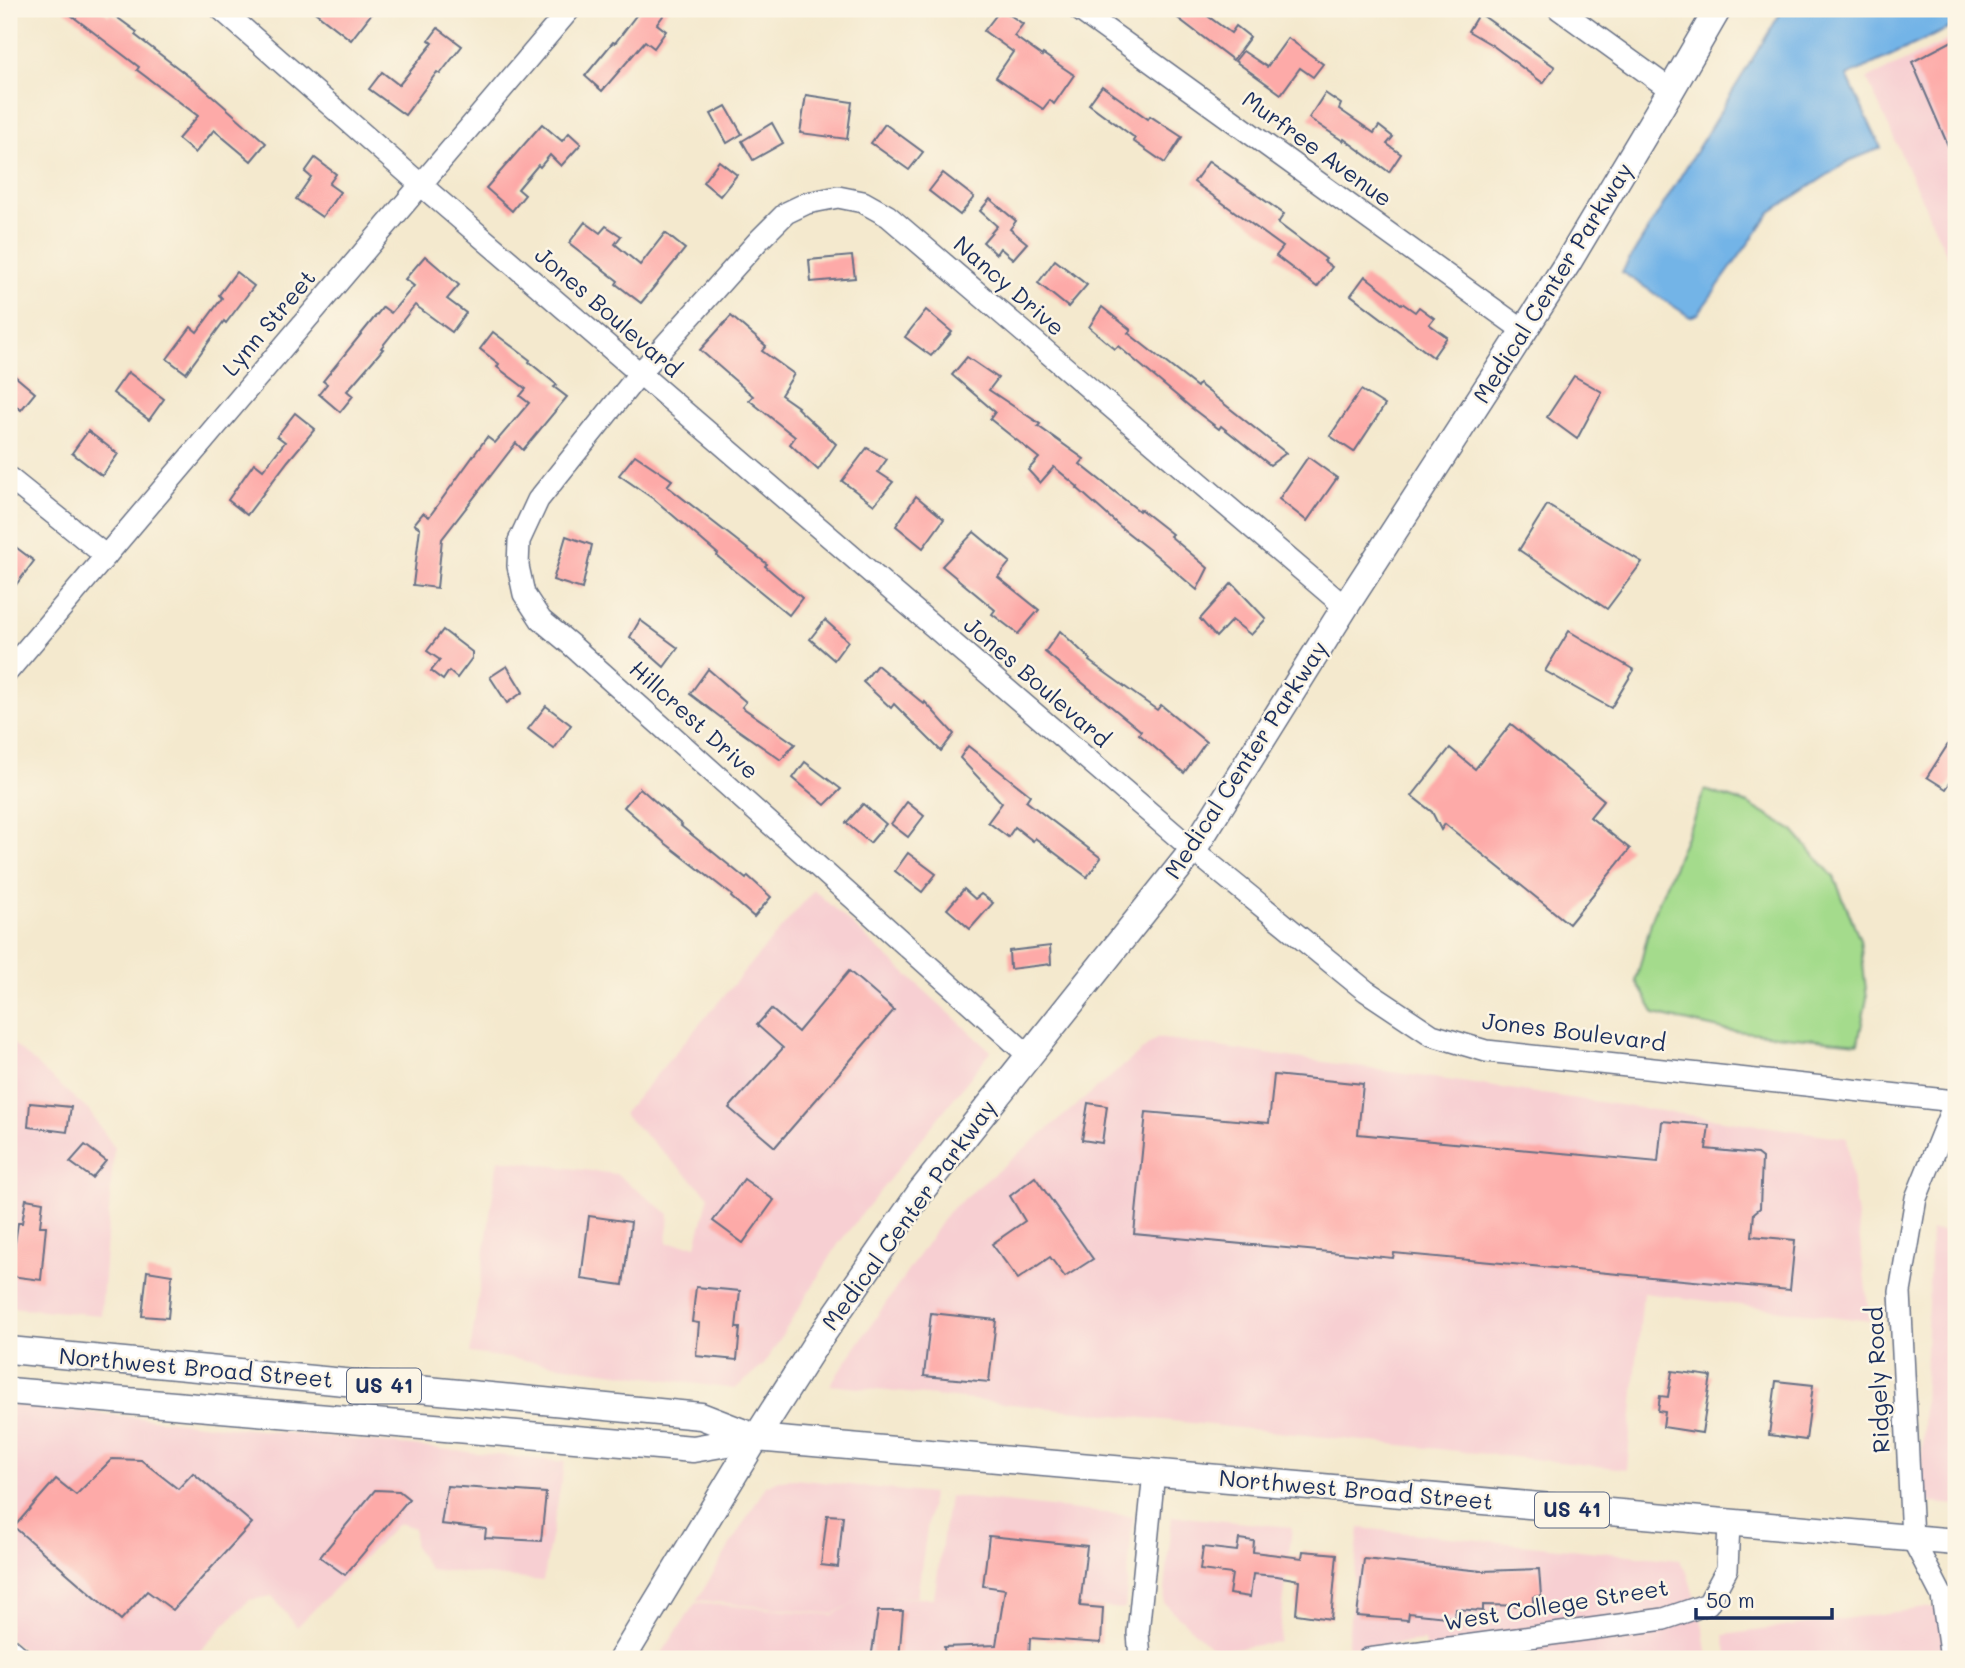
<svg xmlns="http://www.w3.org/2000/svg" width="1965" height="1668" viewBox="0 0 1965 1668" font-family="Mali,sans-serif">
  <rect width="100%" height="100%" fill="#fcf5e5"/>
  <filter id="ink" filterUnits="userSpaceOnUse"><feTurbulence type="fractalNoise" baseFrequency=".0143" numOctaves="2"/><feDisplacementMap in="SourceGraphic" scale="14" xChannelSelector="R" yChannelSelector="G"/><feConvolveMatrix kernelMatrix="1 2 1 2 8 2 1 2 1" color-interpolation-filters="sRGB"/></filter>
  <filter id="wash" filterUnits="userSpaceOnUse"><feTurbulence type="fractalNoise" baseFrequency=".00686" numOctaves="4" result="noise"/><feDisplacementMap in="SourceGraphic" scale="28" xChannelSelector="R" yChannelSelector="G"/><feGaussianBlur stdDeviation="1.57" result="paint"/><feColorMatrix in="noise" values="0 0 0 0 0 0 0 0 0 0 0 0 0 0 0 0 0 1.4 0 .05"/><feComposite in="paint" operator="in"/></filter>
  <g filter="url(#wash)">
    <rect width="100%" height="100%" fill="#f4e9ce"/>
    <!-- built -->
    <g fill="#f7cfd2">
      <path d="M1956,36v239l-89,-196z"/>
      <path d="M814,890l177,161 -152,192 -75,122 -29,24 -265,-36 28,-194 118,15 53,40 -2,29 29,2 13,-49 -86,-82z"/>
      <path d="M1157,1038l690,100 23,183 -227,-28 -16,176 -797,-84 118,-173z"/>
      <path d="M9,1040l80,71 25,36 -13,168 -92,-8z"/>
      <path d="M1931,1230l25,2v273l-36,-3z"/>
      <path d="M9,1404l556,58 -22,119 -114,-12 -15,-23v-18l-16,-5 -101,104 -25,-31 -23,4 -57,59h-158l-25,-21z"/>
      <path d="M795,1479l137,15 -15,103 -32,1h49l15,-102 184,20 -8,93 -90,-7 -5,57h-372l38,-57 136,13 29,-16 -29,15 -135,-14 69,-114 12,-6z"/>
      <path d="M1172,1516l120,11 -13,115 -64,9 -51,-48z"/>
      <path d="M1359,1528l320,32 8,12 17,58 4,29h-281l-3,-18 -77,7z"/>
      <path d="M1956,1604v55h-228l-4,-24z"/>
    </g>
    <!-- green -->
    <path fill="#a4db8c" stroke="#608575" stroke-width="2" d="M1705,790l43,14 44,26 42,47 26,62 7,59 -9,45 -134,-13 -69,-16 -19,-33 16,-63z"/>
    <!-- water -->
    <path fill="#73b4e7" stroke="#4772a2" stroke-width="2" d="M1783,9h173v16l-109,51 34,72 -32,13 -78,51 -73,102 -8,3 -68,-45z"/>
    <g id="blocks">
      <!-- building -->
      <g fill="#fdaaa8">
        <path d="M63,9h37l9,7 2,-3 26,19 -2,3 65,50 66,58 -15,18 -37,-31 -19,23 -17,-14 20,-23 -61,-46 2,-3z"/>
        <path d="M311,9h64l-24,31z"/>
        <path d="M641,9h27l-11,15 9,7 -12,17 -9,-7 -43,50 -17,-15 28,-34 2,1z"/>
        <path d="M1001,9l22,15 -9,12 28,20 1,-2 31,21 -20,29 -4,-4 -7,9 -47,-32 17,-25 -29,-21z"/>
        <path d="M1166,9h32l33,24 5,-7 14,11 -17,23z"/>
        <path d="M1479,13l76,54 -12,16 -51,-38 -24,-14z"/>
        <path d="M438,28l24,18 -22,28 -3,-2 -32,43 -36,-26 13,-17 17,13 34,-42 -4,-3z"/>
        <path d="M1288,38l35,26 -10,13 -13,-9 -19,26 -46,-33 8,-10 24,16z"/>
        <path d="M1956,39v125l-44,-102z"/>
        <path d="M1102,86l46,33 2,-3 32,21 -17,26 -32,-22 2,-3 -46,-34z"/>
        <path d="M1325,93l16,11 -2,5 35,24 5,-7 14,11 -6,7 14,10 -12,18 -45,-33 -1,2 -34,-23z"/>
        <path d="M806,95l46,7 -5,37 -47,-6z"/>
        <path d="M726,106l16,28 -15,9 -16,-29z"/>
        <path d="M772,123l11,20 -30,17 -11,-19z"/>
        <path d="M542,124l20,17 7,-8 12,11 -20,22 -11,-11 -10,12 -2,-2 -20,24 7,6 -13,16 -26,-23z"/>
        <path d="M885,124l38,28 -14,18 -38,-27z"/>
        <path d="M315,158l21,16 -7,10 11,8 -18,25 -26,-18 15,-22 -6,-5z"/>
        <path d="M719,161l18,14 -17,21 -17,-14z"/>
        <path d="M1209,161l75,53 -6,9 48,36 -2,2 8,6 -15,20 -41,-31 7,-9 -89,-65z"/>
        <path d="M943,173l31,24 -14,18 -31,-24z"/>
        <path d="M990,199l26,22 -6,8 17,14 -14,16 -13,-11 -4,6 -13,-12 14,-16 -17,-15z"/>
        <path d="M585,222l15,11 6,-7 15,10 -6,8 25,21 25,-32 20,16 -44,54 -25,-19 2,-3 -49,-38z"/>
        <path d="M425,256l34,29 -12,14 19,14 -14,19 -37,-27 -34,43 2,1 -36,42 6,5 -13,16 -21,-18 8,-10 -4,-3 60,-74 8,6 23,-27 -9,-7z"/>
        <path d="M852,256l3,22 -44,4 -2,-22z"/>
        <path d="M1055,260l32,25 -19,22 -30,-24z"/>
        <path d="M236,272l18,14 -28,37 -2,-2 -38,52 -19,-14 24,-32 6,5 25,-34 -3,-3z"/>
        <path d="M1365,276l36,28 1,-1 13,9 4,-5 15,11 -5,6 18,13 -14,20 -82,-62z"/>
        <path d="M1102,307l29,23 -3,3 69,54 2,-3 87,69 -16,12 -49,-39 -2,3 -30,-23 -71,-60 -3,3 -26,-22z"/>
        <path d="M926,310l26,22 -21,24 -26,-19z"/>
        <path d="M731,316l35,30 -4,5 32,23 -13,21 17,12 -1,1 39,36 -18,26 -28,-26 5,-7 -46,-37 4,-4 -53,-46z"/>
        <path d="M493,332l37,28 -1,2 28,23 -3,2 13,10 -44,53 -7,-7 -74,96 -5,49 -24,-3 7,-57 -6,-4 9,-11 6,4 58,-80 8,6 34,-40 -9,-7 6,-7 -29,-22 2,-3 -19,-15z"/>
        <path d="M967,357l31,21 -9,12 51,34 -2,2 46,33 -4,5 59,47 1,-2 32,25 -2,2 38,32 -11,22 -41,-35 -33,-26 -46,-41 1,-1 -24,-20 -14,16 -12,-13 11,-12 -49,-39 5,-7 -43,-37z"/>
        <path d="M9,371l26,22 -14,17 -12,-10z"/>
        <path d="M128,372l36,27 -15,21 -36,-27z"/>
        <path d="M1574,376l28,16 -25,47 -30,-22z"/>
        <path d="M1361,390l24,15 -31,47 -24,-16z"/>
        <path d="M295,413l20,16 -27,32 -41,54 -19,-15 26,-37 9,7 22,-28 -8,-6z"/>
        <path d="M88,431l30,23 -16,22 -30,-23z"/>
        <path d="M867,448l20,11 -9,13 15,10 -19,23 -32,-24z"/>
        <path d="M635,455l37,25 -5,6 100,78 -2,2 37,32 -13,17 -72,-59 1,-2 -63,-54 -36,-25z"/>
        <path d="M1308,457l29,21 -30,43 -28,-22z"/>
        <path d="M916,496l28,23 -21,29 -27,-22z"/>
        <path d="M1547,505l95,57 -35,47 -88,-59z"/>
        <path d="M974,532l36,30 -12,15 41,33 -21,24 -26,-20 3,-4 -53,-44z"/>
        <path d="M566,536l26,9 -10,44 -29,-9z"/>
        <path d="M9,542l25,19 -25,33z"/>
        <path d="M1232,583l34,36 -15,16 -19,-15 -16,17 -16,-18z"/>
        <path d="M640,620l38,28 -14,19 -34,-30z"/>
        <path d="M825,620l23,21 -14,19 -24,-21z"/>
        <path d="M443,630l29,22v6l-15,20 -8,-7 -6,9 -12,-9 9,-11 -13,-9z"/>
        <path d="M1060,631l30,28 -1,2 68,49 4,-5 45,37 -22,31 -45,-39 2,-3 -96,-79z"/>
        <path d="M1569,631l65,39 -23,38 -66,-37z"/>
        <path d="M877,665l47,39 1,-2 29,32 -13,17 -47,-47 -3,4 -28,-26z"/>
        <path d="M507,666l16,26 -16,11 -17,-26z"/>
        <path d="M708,669l38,33 -4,5 53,37 -14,16 -53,-37 -38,-29z"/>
        <path d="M546,706l25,19 -17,24 -26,-20z"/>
        <path d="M1511,724l93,76 -14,17 40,32 -61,75 -124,-100 -4,6 -9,-18 -20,-16 38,-48 25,21z"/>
        <path d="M1956,732v42l-10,15 -19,-12z"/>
        <path d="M968,746l62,49 -4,6 75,57 -14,19 -52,-39 -2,3 -18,-14 -7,10 -20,-15 14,-19 -42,-45z"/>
        <path d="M805,762l36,27 -16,16 -32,-27z"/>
        <path d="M640,788l42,37 -1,1 65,53 2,-3 23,21 -17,20 -23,-20 1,-2 -67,-52 -41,-36z"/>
        <path d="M907,802l17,14 -16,21 -17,-13z"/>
        <path d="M863,804l23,20 -16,19 -24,-20z"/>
        <path d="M908,853l28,21 -14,18 -27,-21z"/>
        <path d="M964,889l11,10 6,-5 12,9 -23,26 -23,-20z"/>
        <path d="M1050,946l1,18 -41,5 -1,-18z"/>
        <path d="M849,971l45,39 -119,137 -46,-39 54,-60 -26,-23 14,-16 27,23z"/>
        <path d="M1274,1075l89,9 -5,50 300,28 4,-41 47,4 -3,24 51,5 5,4 -2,50 -6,5 -2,23 43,4 -5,50 -396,-37 -1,5 -259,-24 12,-122 123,11z"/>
        <path d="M30,1103l41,4 -4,25 -39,-5z"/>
        <path d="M1088,1103l19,3 -5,37 -20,-3z"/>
        <path d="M85,1145l21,16 -14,17 -22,-16z"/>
        <path d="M1035,1177l58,82 -28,18 -15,-20 -32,22 -26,-35 33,-23 -15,-25z"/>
        <path d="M744,1179l30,21 -31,43 -30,-22z"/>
        <path d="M26,1199l17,3 -3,24h6l-5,54 -31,-4 8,-53h4z"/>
        <path d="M589,1216l42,6 -8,63 -42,-6z"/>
        <path d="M147,1271l25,4 -4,43 -26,-2z"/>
        <path d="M696,1287l44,4 -4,37h4l-3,32 -41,-4 3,-33 -7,-1z"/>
        <path d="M931,1313l65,7 -7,62 -65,-6z"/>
        <path d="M1672,1371l39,5 -9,57 -39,-6 2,-15 -7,-1 2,-15 8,1z"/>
        <path d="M1776,1381l37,4 -7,55 -37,-5z"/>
        <path d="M112,1459l29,1 37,29 15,-16 59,50 -79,87 -26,-19 -26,29 -107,-93 42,-48 20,16z"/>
        <path d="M447,1486l99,7 -5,48 -56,-3 1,-9 -45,-5z"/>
        <path d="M375,1490l24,1 10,8 -64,76 -25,-18z"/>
        <path d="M827,1515l16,1 -5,51 -17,-2z"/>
        <path d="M989,1536l98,10 -7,60 23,2 -2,35 -71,-5 -1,21h-84l-1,-12 52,-2 9,-56 -22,-3z"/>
        <path d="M1239,1539l15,2 -1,11 49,6 1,-7 34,3 -6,65 -35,-5 3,-34 -22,-4 -24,-2 -3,23 -21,-3 3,-20 -32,-4 3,-23 34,4z"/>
        <path d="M1364,1559l118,12 57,-2 2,27 -8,1v9l-50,-1v6l-27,-2 -1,9 -46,-5 -1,7 -51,-4z"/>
        <path d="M878,1611h25l-4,48h-28z"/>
      </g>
    </g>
  </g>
  <g filter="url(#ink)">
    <use href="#blocks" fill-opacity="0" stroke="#677085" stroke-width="2"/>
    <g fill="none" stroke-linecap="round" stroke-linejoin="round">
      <!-- minor casing -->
      <g stroke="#677085" stroke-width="24">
        <g id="minor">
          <path d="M221,9l200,176 772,665 173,141 66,44 54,16 469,50"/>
          <path d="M1078,9l446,322"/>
          <path d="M1559,9l112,81"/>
          <path d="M9,478l97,78"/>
          <path d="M9,670l561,-661"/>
          <path d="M1028,1055l-458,-411 -29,-24 -17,-26 -6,-28 1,-25 19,-41 101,-126 120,-134 27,-27 21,-10 31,-6 25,5 25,14 457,391"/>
          <path d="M9,1648l13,11"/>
          <path d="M1140,1659l-2,-26 16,-161"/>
          <path d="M1368,1659l296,-40 44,-15 19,-35 2,-45"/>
          <path d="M1951,1659l-9,-63 -30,-58 -12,-246 16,-94 40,-99"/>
        </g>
      </g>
      <!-- major casing -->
      <g stroke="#677085" stroke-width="29">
        <g id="major">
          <path d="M9,1350l692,66 54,21"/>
          <path d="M9,1391l684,58 63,-11 1200,104"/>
          <path d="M622,1659l134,-221 59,-93 107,-155 271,-340 152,-243 222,-343 104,-174 47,-81"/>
        </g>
      </g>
      <!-- minor -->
      <use href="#minor" stroke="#fff" stroke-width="21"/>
      <!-- major -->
      <use href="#major" stroke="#fff" stroke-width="26"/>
    </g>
  </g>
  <g text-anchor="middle" stroke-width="5" stroke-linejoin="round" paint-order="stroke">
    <!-- shield labels -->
    <g fill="#fcf5e5" stroke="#5e6a86" stroke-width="2">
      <rect x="347" y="1368.5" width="74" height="35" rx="5"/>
      <rect x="1535" y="1492.5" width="74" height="35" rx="5"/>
    </g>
    <g font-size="21" font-weight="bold" fill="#1b2f5e">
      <text x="384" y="1393">US 41</text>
      <text x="1572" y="1517">US 41</text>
    </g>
    <!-- street labels -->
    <g font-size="23" fill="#1b2f5e" stroke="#fcf5e5">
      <text transform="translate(1317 149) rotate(36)" y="8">Murfree Avenue</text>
      <text transform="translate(1553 283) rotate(-58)" y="8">Medical Center Parkway</text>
      <text transform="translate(1009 286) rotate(41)" y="8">Nancy Drive</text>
      <text transform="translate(608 312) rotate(41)" y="8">Jones Boulevard</text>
      <text transform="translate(269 323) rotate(-50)" y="8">Lynn Street</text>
      <text transform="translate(1037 682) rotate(41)" y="8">Jones Boulevard</text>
      <text transform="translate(694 720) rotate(42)" y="8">Hillcrest Drive</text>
      <text transform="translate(1246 760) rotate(-57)" y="8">Medical Center Parkway</text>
      <text transform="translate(1574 1032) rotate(7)" y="8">Jones Boulevard</text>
      <text transform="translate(909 1215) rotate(-54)" y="8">Medical Center Parkway</text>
      <text transform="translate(196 1368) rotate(5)" y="8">Northwest Broad Street</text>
      <text transform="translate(1878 1380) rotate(-93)" y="8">Ridgely Road</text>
      <text transform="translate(1356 1490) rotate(5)" y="8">Northwest Broad Street</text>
      <text transform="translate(1556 1605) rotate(-9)" y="8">West College Street</text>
    </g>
  </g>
  <!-- margin -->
  <rect width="1965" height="1668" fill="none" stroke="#fcf5e5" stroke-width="35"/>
  <!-- scale -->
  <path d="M1696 1608v10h136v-10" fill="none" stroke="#1b2f5e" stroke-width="3.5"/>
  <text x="1706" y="1608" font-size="21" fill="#1b2f5e" stroke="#fcf5e5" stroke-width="5" paint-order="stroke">50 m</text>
</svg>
